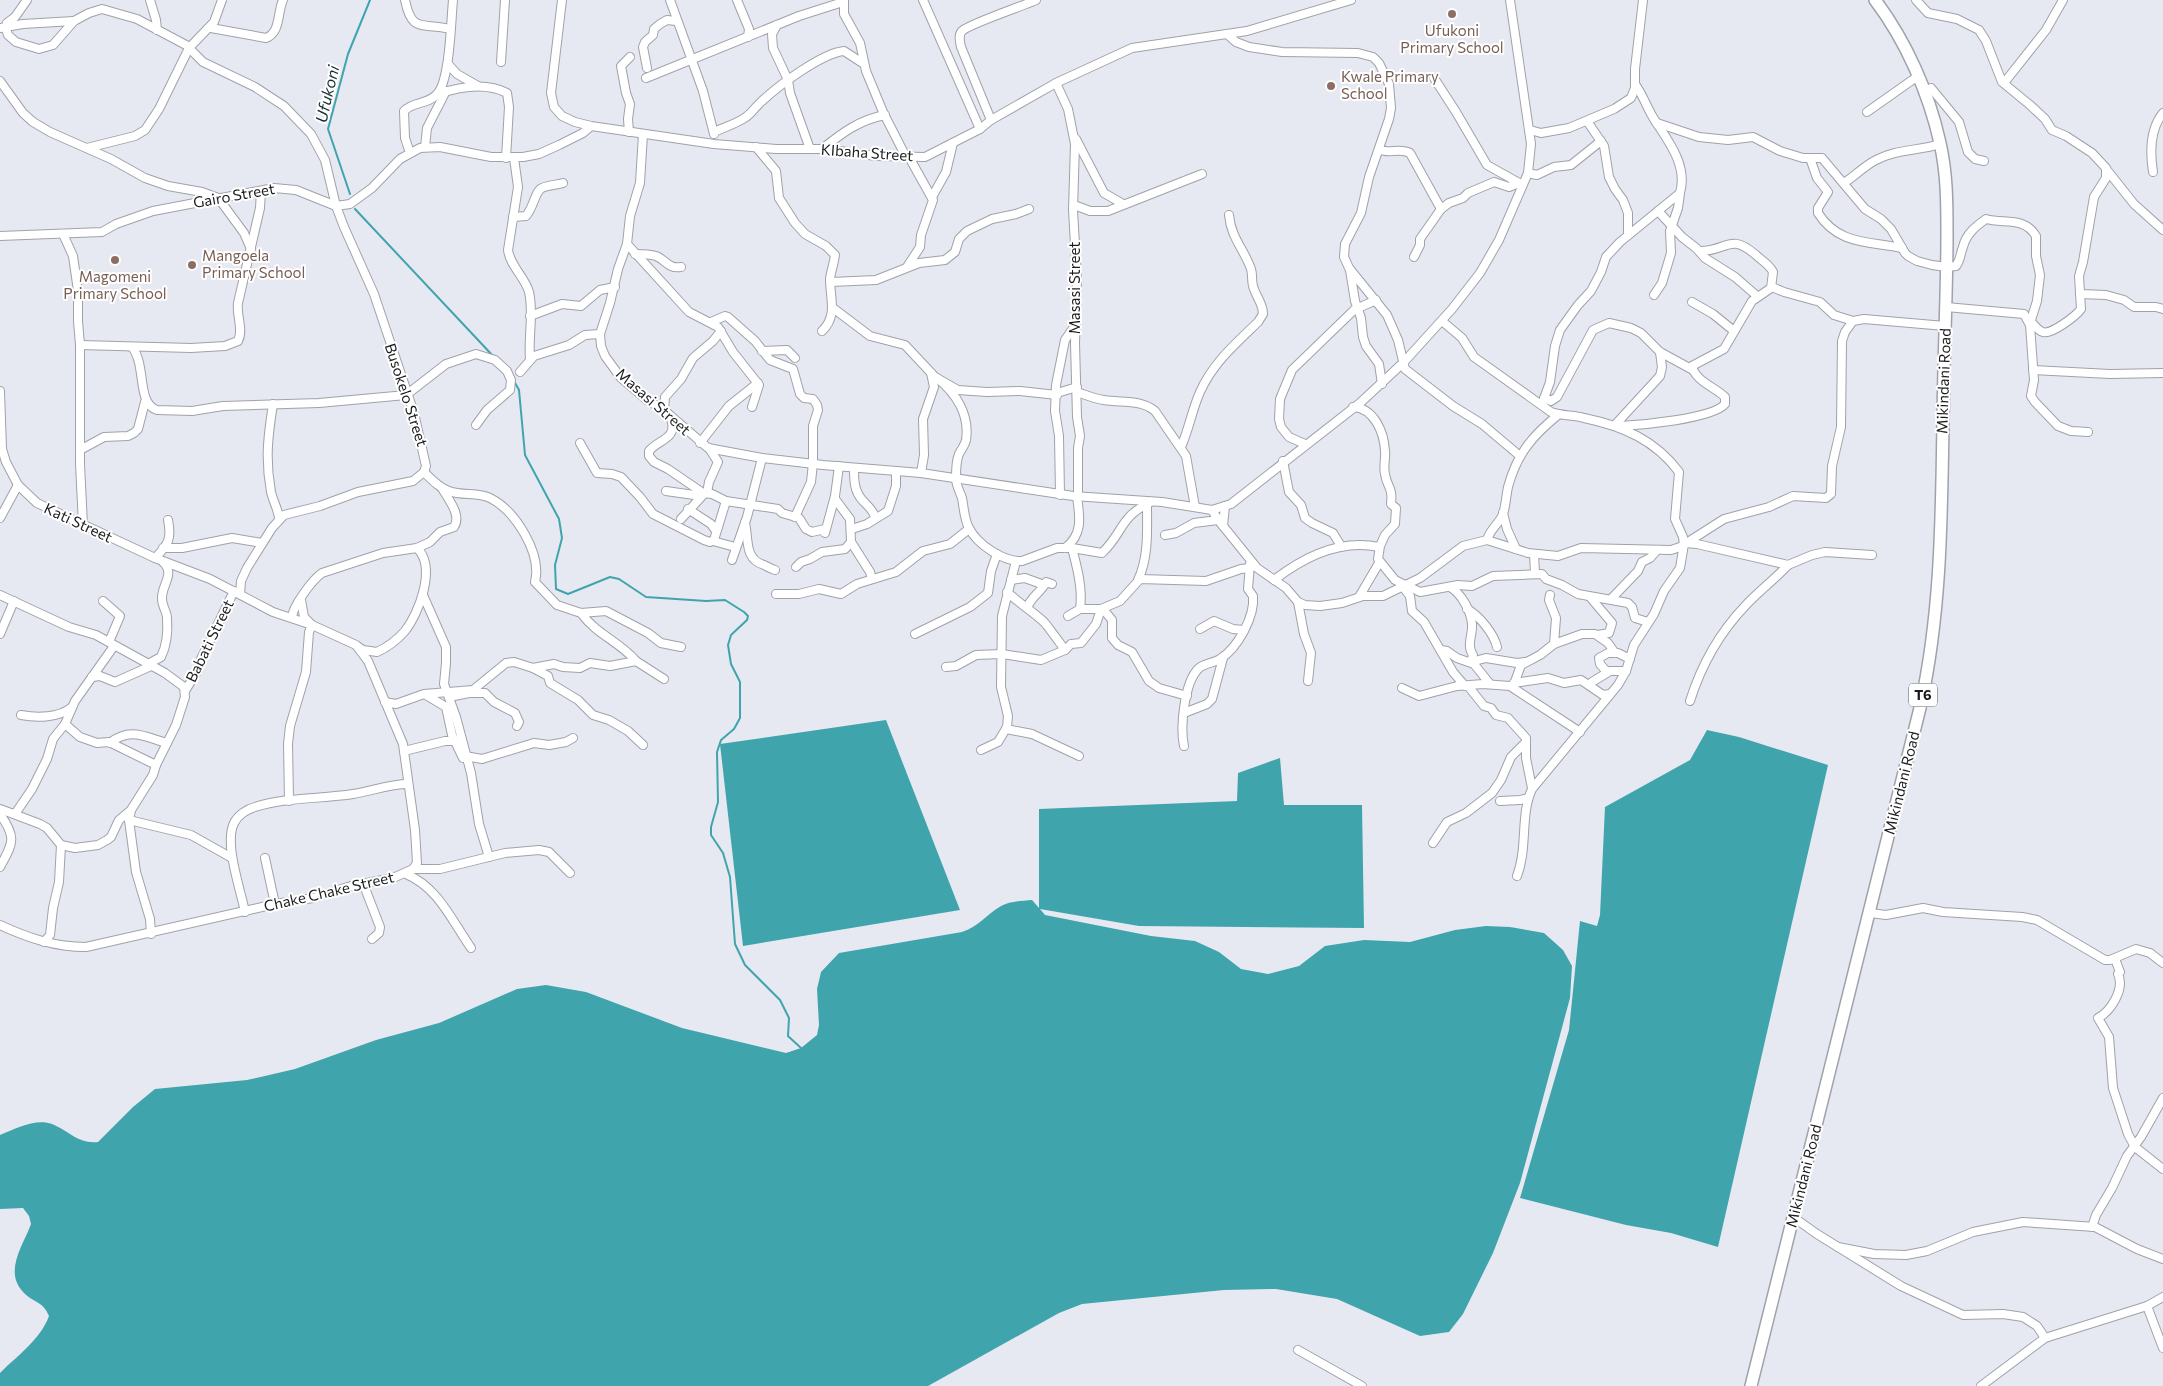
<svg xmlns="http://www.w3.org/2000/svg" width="2163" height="1386" viewBox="0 0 2163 1386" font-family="Commissioner,sans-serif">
  <rect width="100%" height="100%" fill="#e7e9f2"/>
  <!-- water -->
  <g fill="#40a4ad">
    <path d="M886,720l74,190 -217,36 -23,-202z"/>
    <path d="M1707,730l32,7 89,28 -110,482 -47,-14 -45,-8 -106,-27 49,-168 11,-109 17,5 3,-11 5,-108 85,-47z"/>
    <path d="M1280,758l4,47h78l2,123 -225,-2 -99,-17 5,6 106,21 44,5 24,11 22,17 27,5 31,-8 26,-20 39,-6 46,2 45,-12 31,-4 24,1 34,6 19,17 9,16 -2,32 -50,185 -27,70 -30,61 -14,18 -29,4 -83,-37 -61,-10 -52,1 -142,14 -23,9 -131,73h-928v-13c18,-18 40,-33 49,-57 -6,-15 -15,-13 -25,-23 -21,-21 -1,-47 7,-69l-2,-8 -6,-8 -23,1v-74c15,-6 36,-17 52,-11 17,7 26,20 46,18l35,-35 22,-18 92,-9 48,-11 81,-29 63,-17 78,-34 29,-4 40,7 96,36 104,25 15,-5 16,-13 2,-10 -2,-36 4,-17 18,-19 123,-21c16,-5 25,-18 39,-26 9,-5 21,-5 31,-6l7,8v-99l198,-8 1,-28z"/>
  </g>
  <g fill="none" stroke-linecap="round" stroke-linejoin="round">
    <!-- stream -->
    <g stroke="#40a4ad" stroke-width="2">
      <path d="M350,194l-22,-65 20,-75 22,-54"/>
      <path d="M355,209l139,148"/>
      <path d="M514,381l5,9 6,65 34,64 3,19 -7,27 1,24 12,5 42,-17 9,2 27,18 60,4 19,-1 19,12 4,4 -1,4 -16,15 -3,10 3,19 9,18v36l-6,11 -13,11 -4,12 1,50 -7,25v8l12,18 7,24 5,67 10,21 35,35 9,18 -1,18 13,12"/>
    </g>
    <!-- minor casing -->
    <g stroke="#a0a2aa" stroke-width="10">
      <g id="minor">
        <path d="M150,0l6,20 1,10"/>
        <path d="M405,0c7,34 17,22 45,29"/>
        <path d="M562,0l-11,93 3,14 8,9 13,6 16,4 123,18 62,5h49l51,7 49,1 55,-28 11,-9 65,-37 76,-35 115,-17 104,-31"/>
        <path d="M670,0l33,91 11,43"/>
        <path d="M737,0l12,29 -1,8"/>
        <path d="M844,0v14l16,29 6,28 17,41 23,45"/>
        <path d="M923,0l57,129"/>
        <path d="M1916,0l12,13 29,6 22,11 7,11 16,41 28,23 15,14 7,11 14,6 26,17 14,15v10l-12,19 -11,65 -4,14 2,33c-5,7 -30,26 -38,23 -7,-2 -10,-10 -16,-14"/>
        <path d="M7,23l8,-6 12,-17"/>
        <path d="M777,25l-5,9 1,14 15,32 2,13 20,56"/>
        <path d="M0,28l23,-4 51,-3"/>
        <path d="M211,28l55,10c15,-6 11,-25 17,-38"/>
        <path d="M6,29l2,6 8,7 23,7 14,-4 21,-24 15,-8 13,-4 35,10 49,26 17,17 52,25 29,19 27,28 14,26 11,46 8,21 30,67 40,119 12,53 -2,6 -11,9 -55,11 -38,14 -36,9 -12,13 -25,40 -6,13 -1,13"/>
        <path d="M1227,34l9,8 13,5 33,5 76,1 15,4 6,6 10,21 2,24 -2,11 -20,58 -8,36 -16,31 -1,13 5,11 38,47 11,25 7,29 48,37 29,18 38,32"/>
        <path d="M501,62l4,-62"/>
        <path d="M448,64l9,10 21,12"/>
        <path d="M647,68l-4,-21 2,-5 8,-7 1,-6 6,-5 7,-4 9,1"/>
        <path d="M646,78l153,-62 44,-14"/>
        <path d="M1434,78l22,34 31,53 34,19"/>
        <path d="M0,81l23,32 10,9 17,10 61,27 34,19 23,8 34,6 19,7"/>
        <path d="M1056,83l12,26 7,35 -2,66 4,69 -2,64 2,74 3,19 -2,12v49"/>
        <path d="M2004,83l42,-53 17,-30"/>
        <path d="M1931,88l28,34 9,30 7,7 9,2"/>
        <path d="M438,94c21,-7 48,-12 69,-1l2,14 -3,51"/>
        <path d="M1867,112l51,-36"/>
        <path d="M991,120l-30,-73c-1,-5 -3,-12 1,-16 7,-7 61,-25 74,-31"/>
        <path d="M1587,121l17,25 5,31 6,12 8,11 5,13v22"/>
        <path d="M1657,123l42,14 29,3 25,-3 27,14 23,7h19l43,51 16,10 10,10 14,24 3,3 9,5 15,4 15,2 9,-1c5,-7 4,-12 7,-19 3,-13 13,-21 23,-28 18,5 38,-3 50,17v20l4,19 -3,26 -6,19"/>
        <path d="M1530,130l11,3 28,-5 45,-19 17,-11 4,-10v-19l8,-69"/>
        <path d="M629,132l-1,-13 2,-15 -4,-11 -5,-27 9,-9"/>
        <path d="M714,132c11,-5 22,-8 32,-15 6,-4 10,-11 16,-16 16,-15 60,-48 82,-50l20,13"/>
        <path d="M643,134l-3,49 -10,33 -3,28 -9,25 -8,34 -10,31 1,12 4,10 16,22 26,22 17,10 44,38 54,10 61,7 98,8 152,23 89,6 50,8 19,-6 129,-101 44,-41 48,-53 28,-36 19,-33 29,-67 3,-29 -21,-144"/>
        <path d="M1076,139l28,54 19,11"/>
        <path d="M425,147l2,-19 19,-37"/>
        <path d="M756,147l20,24 3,27 16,25 10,11 21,12 9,9c-1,8 -4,16 -5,24 0,19 8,37 -8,52"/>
        <path d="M87,148l48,-12 10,-6 14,-21 30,-61 25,-26 8,-22"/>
        <path d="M822,149c20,-16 37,-29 63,-34"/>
        <path d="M1379,149c9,6 20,-2 31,4l31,56"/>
        <path d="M410,153l-5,-15 -1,-27c9,-10 24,-6 33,-17 13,-13 14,-74 16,-94"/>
        <path d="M514,158l4,29 -10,63c2,16 17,27 21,42 5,21 -1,45 1,67"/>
        <path d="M1810,158l7,20 11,14 -10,16v5c20,32 51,28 84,35"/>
        <path d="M2107,170l27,34 29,26"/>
        <path d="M2153,172c-3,-19 -3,-43 10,-59"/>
        <path d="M1528,173l9,2 17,-8 17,-2 30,-24"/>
        <path d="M1844,183c11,-7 20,-17 32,-23 20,-11 43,-9 64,-16"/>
        <path d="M932,197l14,-25 7,-29"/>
        <path d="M219,199l25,34 7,16"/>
        <path d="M1074,205l16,6h18l94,-37"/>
        <path d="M1658,211l24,26 14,11 9,10 30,19 22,19"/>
        <path d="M513,217l13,-1c8,-9 9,-25 16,-28 6,-3 15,-3 21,-5"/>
        <path d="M63,234l10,22 5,35v30l2,24v119l3,61"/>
        <path d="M0,236l102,-4 14,-8 37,-13 121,-23 22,2 40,16 14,-2 22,-16 28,-29 20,-11 20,-1 51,10h32l16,-3 20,-9 24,-12 8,-7"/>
        <path d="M627,244l62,68 29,15 15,25 26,33 -7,22"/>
        <path d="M635,254c7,0 14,0 21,2 10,4 12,13 25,11"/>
        <path d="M1414,257l6,-12v-6l21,-30 8,-6 14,-5 5,-5 26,-11 15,5 10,-4"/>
        <path d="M907,267l13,-20 1,-12 12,-35 -24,-43"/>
        <path d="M1350,270l5,31 6,17 2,19 3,9 13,18 3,20"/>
        <path d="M831,282l45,-2 43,-17 26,-3 10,-8 4,-13 8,-8 25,-12 24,-5 13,-5"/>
        <path d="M1772,287l12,5 36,10 14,13 19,6"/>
        <path d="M2080,294l26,1 18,5 10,7h22l7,2"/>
        <path d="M1654,295l8,-12 9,-30 -1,-22 8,-23 2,-15"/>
        <path d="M1692,302l21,12 21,17"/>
        <path d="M1946,307l78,7 6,11 4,55 -3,16 4,6 23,24 13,5 17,1"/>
        <path d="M833,308l37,28 35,9 30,32 23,13 29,2 33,-1 37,4"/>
        <path d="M530,316l32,-12 19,2 19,-16 15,-3"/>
        <path d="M1442,321l20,17 12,19 77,55c11,4 22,3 33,6 39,8 71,22 95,54l-4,47 8,18 1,7 -4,24 -16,23 -10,23 -20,31 -8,26 -8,14 -86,104c-12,25 -4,58 -15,87"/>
        <path d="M711,322l14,-6 3,1 27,24 15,19 23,9 7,25 4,4 9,1 4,6 1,5 -5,16v37l-2,19 -16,35"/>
        <path d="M80,345l111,3 34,-2 13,-5c6,-11 -2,-26 0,-38l22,-95 1,-17"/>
        <path d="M132,347c15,19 4,56 25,63l35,1 31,-5 96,-3 87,-8 40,-31 30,-10 19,6 12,11 4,9 -1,10 -23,20 -11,15"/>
        <path d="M762,351l25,-1 8,8"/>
        <path d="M2033,370l77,4 53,-1"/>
        <path d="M520,372l14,-16 35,-11 16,-10 15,-1"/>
        <path d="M937,378c19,15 33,37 29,62 -1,5 -5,10 -7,14 -3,7 -3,15 -3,23 -1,6 4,15 6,21 2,10 2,21 7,30 8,16 34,34 53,33l35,-13h15l30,5c22,-21 17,-36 49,-51"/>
        <path d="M0,391l2,58 4,13 12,23 19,18 118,55 55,21 63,33 39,13 44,20 12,16 35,83 12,86 2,33 -4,6 -20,9 -42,8 -38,12 -38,6 -189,43c-31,0 -58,-9 -86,-22"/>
        <path d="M1077,392c9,3 18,7 27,8 17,3 37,-1 51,11l31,45 9,51"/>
        <path d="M1057,393l20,-6"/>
        <path d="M1544,398l7,3 6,-4 36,-67 16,-7 22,5 10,5 19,19 33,18"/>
        <path d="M273,404c-5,32 -8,55 -2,88 2,9 7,17 8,26"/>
        <path d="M1542,404l8,-22 5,-36 5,-16 18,-25 13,-14 10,-19 5,-15 14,-15 60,-49c8,-28 -12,-52 -26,-74 -7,-11 -11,-24 -19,-35"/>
        <path d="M1353,407c21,1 31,25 32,44 1,7 -2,15 0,23 2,14 8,12 6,30l5,4 -1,16 -10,11 -5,11 -2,13 17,21 25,12 38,-7 14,1 21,-10 49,-2 4,5 16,6 16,9 50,9 4,4 3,11 13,4"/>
        <path d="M664,410l1,-13 16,-18 12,-21 20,-17 8,-10"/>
        <path d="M671,419c7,20 -12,20 -22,32v5l5,6 14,7 35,24 9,1 14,7 52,8 4,4 17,5 7,11 6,3 13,-3"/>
        <path d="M1615,425l45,-49 2,-9 -2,-15"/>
        <path d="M1620,426c21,-1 92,-7 105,-22v-7c-10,-10 -30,-16 -33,-31l32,-17 28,-48 19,-13 2,-16c-4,-8 -11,-11 -17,-17 -27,-23 -28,-4 -56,-4"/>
        <path d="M580,443l17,30 15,1 9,3 19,20 13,17 51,26 6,2 4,-2 12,-39"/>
        <path d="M700,443l29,-37 29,-23"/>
        <path d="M1305,444l-16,-7 -8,-10 -2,-8 1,-20 12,-29 62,-60 22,-10"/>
        <path d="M1181,447c8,-18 11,-37 19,-55 13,-29 35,-48 58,-70l5,-8c0,-10 -6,-16 -9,-25 -3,-7 -1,-14 -3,-20 -7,-20 -20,-31 -22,-54"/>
        <path d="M80,450l24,-13 24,-1 6,-3 4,-4 7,-27"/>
        <path d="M1283,461l6,31 12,13 4,13 7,5 21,10 8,13"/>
        <path d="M854,468c0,13 0,23 9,33 5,5 10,9 12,16"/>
        <path d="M424,472c7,7 15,16 25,19 13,5 29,1 41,7 26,13 52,56 45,84l22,23 24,8 25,-2 42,22 13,10 20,4"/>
        <path d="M921,473l3,-18 -1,-36 11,-32 -3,-14"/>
        <path d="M666,491l35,5"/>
        <path d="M707,493l2,-11 9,-20 -9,-14"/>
        <path d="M1060,495l-1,-59 -4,-25 1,-26 9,-45 11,-16"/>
        <path d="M835,499l15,20 1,23 19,30 2,7"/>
        <path d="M688,509l23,15 5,7"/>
        <path d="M1212,510l7,11 38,47 29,20 12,14 7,3 15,1 22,-3 21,-7h20l37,-18 43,-32 24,-6 41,13 30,3 23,-8 90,2 9,-3 44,-28 45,-12 24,-11 33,2 5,-4 1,-28 9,-39 1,-86 3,-9 8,-11 11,-2 81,7"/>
        <path d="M1503,513l4,16 9,20"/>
        <path d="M0,518l18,-33"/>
        <path d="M681,519l22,-24"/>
        <path d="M745,523c4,17 -1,36 19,42 4,2 7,4 11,5"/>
        <path d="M1223,526l2,-20"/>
        <path d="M852,529l15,-5 21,-13 8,-25v-15"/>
        <path d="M825,533l10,-37 4,-30"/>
        <path d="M1165,535l11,-2 18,-10 24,-3"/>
        <path d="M1487,540c3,-11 12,-16 16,-26 3,-9 3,-18 5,-27 9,-33 24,-51 50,-72"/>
        <path d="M713,541l22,6"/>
        <path d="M1685,543l12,1 91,21 24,-10 13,-3 47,3"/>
        <path d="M163,548h19l50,-10 30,5"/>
        <path d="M1065,548c18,-13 15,-31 12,-51"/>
        <path d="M1072,548c5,19 11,41 8,61"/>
        <path d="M1534,554l1,19"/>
        <path d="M155,558c13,-13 17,-19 13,-38"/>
        <path d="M732,560l15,-43 15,-59"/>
        <path d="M796,567l5,-5 9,-3 12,-7 23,-3 6,-7"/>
        <path d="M1011,580l14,-2 19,7"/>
        <path d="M1138,580c11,-23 9,-51 9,-76"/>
        <path d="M1274,580c31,-24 68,-41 105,-33"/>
        <path d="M1403,587l7,9 2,15 12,11 29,50 12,14"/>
        <path d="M1450,587c11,6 21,24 22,37 1,11 -6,21 1,31l-2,7"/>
        <path d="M1007,592c12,11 25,19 37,30 3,3 18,24 21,28"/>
        <path d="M776,594h23l20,-5 22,5 16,-10 39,-12 27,-21 27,-7 19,-15"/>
        <path d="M0,595l69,32 27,8 69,38 19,14 1,10 -9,28 -20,40 -3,10 -22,35 -2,10 7,52 14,47 1,15"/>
        <path d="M423,595l23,52v16l-2,21 12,33 15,56 8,51 10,33"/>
        <path d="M1359,597l20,-34"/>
        <path d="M1590,597l22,26 -3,10 -11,2"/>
        <path d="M1611,599l27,-28 4,-9 8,-4 7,-8"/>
        <path d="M103,601l17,15 -11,26"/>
        <path d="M1298,602l6,32 7,19 -3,28"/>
        <path d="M1027,608c5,-13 13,-14 19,-26l6,2"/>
        <path d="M1103,609l9,11v18l6,7 14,7 17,29 10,7 28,8"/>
        <path d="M1467,609c12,6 27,25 30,38"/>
        <path d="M581,613c15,21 39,29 55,48"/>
        <path d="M1068,616l12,-7h21"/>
        <path d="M292,617c1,-11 20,-37 30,-44l61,-20 34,-5 13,-6 10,-10 14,-5c8,-12 -6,-28 -12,-39"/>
        <path d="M1200,629l14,-8 19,8 11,1"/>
        <path d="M0,634l14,-33"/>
        <path d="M915,634l55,-27 18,-14 3,-22 6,-17"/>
        <path d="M1554,644l28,-10h13l13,9 7,10"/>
        <path d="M357,646l6,4 14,2c11,-5 20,-12 28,-21 14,-18 32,-64 12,-83"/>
        <path d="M1441,650l6,1 10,7 17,6 16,20"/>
        <path d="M1471,662l15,-4 31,5 8,-1"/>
        <path d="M148,664l13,-7c6,-12 7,-26 6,-39 0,-6 -5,-12 -5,-19 -1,-14 14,-25 1,-37"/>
        <path d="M946,667l10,-1 20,-11 26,-1 39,6 24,-10 6,-6 10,-1 15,-19 5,-15 19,-8 20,-22 66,2 35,-12 9,-1"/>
        <path d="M533,668l15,8 2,7 28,17 15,15 16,5 19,11 15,14"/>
        <path d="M1607,672l-7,-8 -1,-6 9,-5h10l12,6"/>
        <path d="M92,677l8,-1 15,6 36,-16"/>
        <path d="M1592,682l18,-11h16"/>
        <path d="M1514,683l34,-5 16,5 17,-3 22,15 7,-1"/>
        <path d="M1468,686l16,20 7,2 5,7 12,3 18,20v20l6,30"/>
        <path d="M1513,687l8,-22 19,-10 14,-11 2,-26 -7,-18 1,-5"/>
        <path d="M1402,688l17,8 38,-10 26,-2 27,2 70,46"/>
        <path d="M185,691l13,-21 3,-11 33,-68"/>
        <path d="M426,695l20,12 6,28 11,23"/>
        <path d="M449,697l20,-4h16l9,9 21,11 4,9 -2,4"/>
        <path d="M1690,701c12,-38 29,-68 56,-96 13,-14 29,-26 42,-40"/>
        <path d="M385,702l11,2 28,-10 49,-4 33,-27 8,-1 19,6 21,-4 9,3 17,1 10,-5 20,3 26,-5 28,18"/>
        <path d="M1184,713l23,-9 5,-5 11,-41"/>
        <path d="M21,715c16,3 38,3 51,-8"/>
        <path d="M65,724l15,13 17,6 12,-1 47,23"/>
        <path d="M1006,729l26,5 47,22"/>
        <path d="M110,743c20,-16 35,-6 57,0"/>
        <path d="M1184,746c-4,-18 0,-64 15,-78 6,-5 15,-5 21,-9 18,-11 35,-43 33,-63l-5,-7 2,-25"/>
        <path d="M981,750l17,-8 9,-15 1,-11 -7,-29 1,-71 14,-55"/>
        <path d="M404,751l41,-10h9"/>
        <path d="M465,756l17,3 52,-16 15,2 17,-3 7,-4"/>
        <path d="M289,801l-1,-57 2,-18 16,-54 3,-40 3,-7 -8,-8 -3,-17"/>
        <path d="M1500,801l20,-1 8,-2"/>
        <path d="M0,809l40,15 7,4 14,17 14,3 23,-3 9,-5 4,-3 8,-17 12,-10"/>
        <path d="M0,814c17,24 13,29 0,53"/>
        <path d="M15,814l17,-25 15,-30 6,-20 12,-15 10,-23 39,-55"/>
        <path d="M129,820l62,15 41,23"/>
        <path d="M1433,843l14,-21 19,-9 26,-20 9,-13 10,-23 15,-15"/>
        <path d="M265,858l10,46"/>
        <path d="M413,869h27l65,-16 34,-3 10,2 21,21"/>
        <path d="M406,874c32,13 46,47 65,74"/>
        <path d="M363,883l17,44 -1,6 -7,6"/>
        <path d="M245,912c-5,-25 -21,-68 -11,-89 4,-8 13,-14 21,-16 31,-10 66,-8 98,-13 19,-3 36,-10 55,-10"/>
        <path d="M1870,913l16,2 37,-7 20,4 79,5 15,3 68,40h5l26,-11 14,4 13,10"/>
        <path d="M44,942l6,-7 3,-27 6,-26 2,-37"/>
        <path d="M2115,959l5,13 -2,2c7,15 -7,37 -20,44l11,19 4,51 15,46 7,13 28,22"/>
        <path d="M1793,1217l24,17 84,52 62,29 40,-1 20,3 14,9 8,12"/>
        <path d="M2092,1227l4,-12 16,-27 15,-32 14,-19 22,-39"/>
        <path d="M1838,1247l36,7 32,1 21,-4 46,-19 50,-10 72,5 42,22 26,10"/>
        <path d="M2147,1306l16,42"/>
        <path d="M1298,1350l64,36"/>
        <path d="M1981,1386l64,-48 102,-32 16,-9"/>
      </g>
    </g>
    <!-- highway casing -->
    <g stroke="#a0a2aa" stroke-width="14">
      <path id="highway" d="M1751,1386l169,-678c25,-111 21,-225 24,-338 1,-46 3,-91 3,-136 0,-30 0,-61 -7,-91 -11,-50 -34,-102 -65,-143"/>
    </g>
    <!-- minor -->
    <use href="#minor" stroke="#fff" stroke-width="8"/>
    <!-- highway -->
    <use href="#highway" stroke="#fff" stroke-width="11"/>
  </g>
  <!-- markers -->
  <g fill="#8d6e63" stroke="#fff" stroke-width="2">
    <circle cx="1452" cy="14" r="5"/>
    <circle cx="1331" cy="86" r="5"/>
    <circle cx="115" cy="260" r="5"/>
    <circle cx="192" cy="265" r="5"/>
  </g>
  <g text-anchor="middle" stroke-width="4" stroke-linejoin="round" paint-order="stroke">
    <!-- shield labels -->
    <rect fill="#fff" stroke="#5f6062" stroke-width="1" x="1909" y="683.5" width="28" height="23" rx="4"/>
    <g font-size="14" font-weight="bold" fill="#1b1c1f">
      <text x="1923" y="700">T6</text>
    </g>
    <!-- education labels -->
    <g font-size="15" fill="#785e54" stroke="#fff">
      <text x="1452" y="36">Ufukoni<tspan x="1452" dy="17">Primary School</tspan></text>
      <text x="1341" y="82" text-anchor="start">Kwale Primary<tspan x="1341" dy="17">School</tspan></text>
      <text x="202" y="261" text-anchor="start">Mangoela<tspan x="202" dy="17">Primary School</tspan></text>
      <text x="115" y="282">Magomeni<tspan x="115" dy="17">Primary School</tspan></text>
    </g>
    <!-- street labels -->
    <g font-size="15" fill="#1b1c1f" stroke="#fff">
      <text transform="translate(867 153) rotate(4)" y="5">KIbaha Street</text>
      <text transform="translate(234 196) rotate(-10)" y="5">Gairo Street</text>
      <text transform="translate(1075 288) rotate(-90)" y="5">Masasi Street</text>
      <text transform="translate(1944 381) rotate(-88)" y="5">Mikindani Road</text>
      <text transform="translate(406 395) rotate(72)" y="5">Busokelo Street</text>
      <text transform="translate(653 402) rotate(41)" y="5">Masasi Street</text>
      <text transform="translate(78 523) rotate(25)" y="5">Kati Street</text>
      <text transform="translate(210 641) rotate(-64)" y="5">Babati Street</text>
      <text transform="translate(1902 783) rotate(-76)" y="5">Mikindani Road</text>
      <text transform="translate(329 892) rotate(-13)" y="5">Chake Chake Street</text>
      <text transform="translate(1804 1176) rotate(-76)" y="5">Mikindani Road</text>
    </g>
    <!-- water labels -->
    <g font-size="16" font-style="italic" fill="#172e30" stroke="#fff">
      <text transform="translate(327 94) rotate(-77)" y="6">Ufukoni</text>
    </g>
  </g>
</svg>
